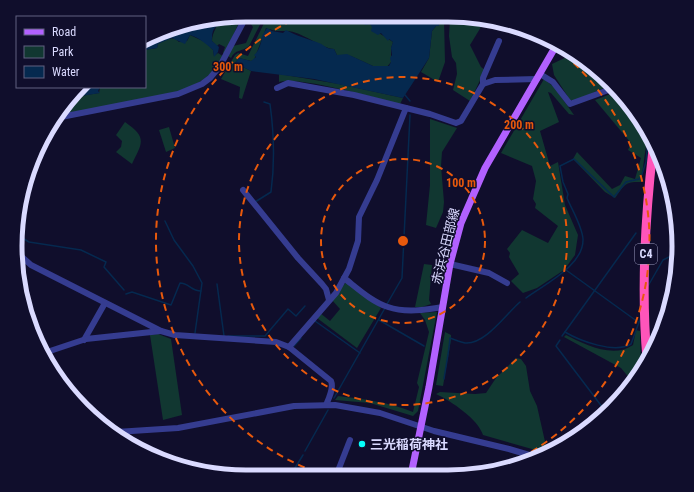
<svg xmlns="http://www.w3.org/2000/svg" width="694" height="492" viewBox="0 0 694 492" font-family="'Roboto Condensed','Noto Sans JP',sans-serif">
  <rect width="100%" height="100%" fill="#100e2c"/>
  <!-- green -->
  <g fill="#113731">
    <path d="M250,15h15l-16,31c-7,6 -14,3 -18,12l-3,-2 5,-10 13,-3 7,-16 -5,-7z"/>
    <path d="M268,15l92,2 -1,5 11,2 9,9 14,9 -2,6v14l-5,6 -13,-2 -22,-10 -14,-1 -3,-6c-12,0 -33,-18 -47,-18 -12,0 -9,1 -21,-3l-12,32 -3,1 -12,-3 -4,5 16,8 -9,28 -3,-1 1,-11 -19,-8 14,-24 3,-2 10,3z"/>
    <path d="M242,16l-17,37h-2l2,-6 -6,-3 -2,2 -5,-5c0,-9 6,-14 6,-21z"/>
    <path d="M438,18l6,1 1,43 -7,20 -17,-10 8,-14 3,-27 4,-5h3z"/>
    <path d="M450,19l44,1 -6,5 -7,2 -11,18 11,22 4,3 -15,31 -17,-11 4,-16 -1,-11 -4,-6 -3,-21z"/>
    <path d="M190,35l15,7 8,8 1,6 4,-3 6,4c-11,18 -25,27 -44,34l-123,25 12,-18 30,-5 1,-6h45v-37l12,-2 1,-4c7,-4 15,-9 21,-2l8,-1z"/>
    <path d="M573,54l8,8 1,-1 29,24 -35,15h-6l-16,-25 -2,-11z"/>
    <path d="M279,74l60,10 64,14 -3,6c-25,-6 -100,-28 -121,-22z"/>
    <path d="M544,79l10,8 20,28 -5,-1 -18,-21 -3,-1 11,30 -19,9 10,35 8,-4 7,43 13,30 -3,20 -11,15 -27,18 -14,5 -12,-12 8,-7 -10,-17 1,-4 -3,-4 15,-19 26,13 10,-17 -23,-18 1,-4 -3,-5 3,-18 -4,-15 -31,-13z"/>
    <path d="M618,91l4,3 25,44 -6,44c-17,-1 -17,4 -26,16l-10,-6 -32,-33 4,-7 35,37 8,-4 5,-9 10,3 6,-21 -13,-8 3,-7 -36,-43z"/>
    <path d="M430,119l27,9 -15,24 -1,14 3,36 -1,10 -7,16 -10,-3 4,-40z"/>
    <path d="M125,122c23,16 17,21 7,42l-16,-12 5,-5 1,-6 -6,-6z"/>
    <path d="M169,127l6,21 -9,4 -7,-22z"/>
    <path d="M424,264l8,1 -3,35 2,4 -9,3h-7z"/>
    <path d="M346,282l35,26 -24,40 -40,-30 3,-5 10,8 10,-12 -8,-9z"/>
    <path d="M437,312l-19,99 -5,5 -43,-13 -35,-3 3,-4c26,3 50,6 75,16l6,-25 -2,-4 12,-51 -4,-12 -5,-7z"/>
    <path d="M636,330l4,1 1,35 -10,14 -10,-12 -57,-31 2,-2c18,9 47,24 67,10z"/>
    <path d="M445,332l6,3v5l-8,46 -7,-1z"/>
    <path d="M158,334l13,5 11,76 -19,5 -13,-85z"/>
    <path d="M516,358l5,1 5,7 4,25 7,15 9,40 -7,5 -56,-16c-5,-16 -32,-34 -47,-41l4,-2 35,2 11,-1 10,-15z"/>
  </g>
  <!-- water -->
  <g fill="#05294f">
    <path d="M360,17l78,1 1,8h-3l-4,5 -3,27 -26,40 -89,-19 -63,-8 -16,-8 4,-5 12,3 5,-4 -2,-2c4,-2 8,-13 8,-19l5,-8 5,3 11,2 3,-3c10,6 23,9 33,13 7,3 7,6 15,6l3,6 10,-1 26,12h16l2,-4 -1,-4 2,-3 -1,-7 2,-6 -4,-3 -1,2 -7,-8 -3,2 -7,-4 1,-4 -2,-3 -5,1 -1,-2 -5,1z"/>
    <path d="M218,19l1,6c-7,3 -7,9 -7,16l7,6 -1,5 -4,5 -1,-7c-7,-6 -13,-12 -23,-15l-5,9 -13,-6 -14,6 -1,4 -12,2v-8l41,-19z"/>
    <path d="M80,87h20l-2,4 2,2 -31,5z"/>
  </g>
  <g fill="none" stroke-linecap="round" stroke-linejoin="round">
    <!-- stream -->
    <g stroke="#05294f" stroke-width="1.5">
      <path d="M405,95l5,6"/>
      <path d="M255,202l16,-10c4,-30 3,-59 -1,-88l-6,-2"/>
      <path d="M165,221l9,19 19,26 9,17 -7,50"/>
      <path d="M19,227l1,1 -1,8 10,6 52,8 25,12 -2,5 20,23"/>
      <path d="M566,270l72,52"/>
      <path d="M217,284l7,52"/>
      <path d="M648,286l15,-26 12,-6 2,-4"/>
      <path d="M126,294l6,-2 39,13 9,-22c9,0 11,8 21,8"/>
      <path d="M526,298c17,-13 58,-32 57,-59 -1,-13 -11,-29 -16,-41l1,-4 -5,-12 -3,-16 14,-7 40,38 12,-15 13,-3 2,-2 5,-15 2,-22"/>
      <path d="M387,304l15,-26 8,-163"/>
      <path d="M379,320l45,26"/>
      <path d="M315,321l45,32"/>
      <path d="M565,332c15,9 50,22 66,12l10,-27"/>
      <path d="M228,336h37l23,-27 8,7 9,-10"/>
      <path d="M562,336l74,-103"/>
      <path d="M560,340l-4,6 50,66"/>
      <path d="M294,346l7,-8"/>
      <path d="M444,379c2,-14 5,-27 6,-41 5,2 10,4 15,5 20,2 41,-29 55,-41"/>
      <path d="M334,398l51,-90"/>
      <path d="M305,451l23,-41"/>
      <path d="M290,476l13,-21"/>
    </g>
    <!-- minor -->
    <g stroke="#353c90" stroke-width="6">
      <path d="M540,74l13,8 17,22 44,-16"/>
      <path d="M483,84v-6l16,-37"/>
      <path d="M277,88l11,-5 66,12 76,19 26,9 5,-2 22,-37 12,-4 42,-1"/>
      <path d="M56,118l122,-24 24,-10 8,-6 10,-12 27,-51"/>
      <path d="M243,190l55,68 24,26 4,5 3,11"/>
      <path d="M18,248l4,9 9,8 130,66 14,4 101,7 13,5 42,34c3,7 -2,17 -5,24"/>
      <path d="M450,264l39,9 18,10"/>
      <path d="M344,278c13,10 28,24 44,29 17,6 38,3 55,0"/>
      <path d="M84,340l21,-37"/>
      <path d="M289,347l47,-54 13,-24 9,-28 1,-24 18,-37 29,-72"/>
      <path d="M44,353l42,-14 75,-8"/>
      <path d="M116,432l62,-4 116,-22 41,-1 45,8 54,18 75,18 27,8"/>
      <path d="M336,476l14,-36"/>
    </g>
    <!-- major -->
    <path stroke="#b261ff" stroke-width="7" d="M411,475l18,-88 21,-123 11,-41 24,-55 72,-124"/>
    <!-- highway -->
    <path stroke="#ff55ba" stroke-width="9" d="M647,359c-6,-69 -2,-141 6,-210"/>
  </g>
  <!-- distance rings -->
  <g fill="none" stroke="#e8590c" stroke-width="2" stroke-dasharray="7 5">
    <circle cx="403" cy="241" r="82"/>
    <circle cx="403" cy="241" r="164"/>
    <path d="M327 476A247 247 0 0 1 301 16M546 40A247 247 0 0 1 500 468"/>
  </g>
  <!-- markers -->
  <circle fill="#06fffb" stroke="#100e2c" stroke-width="1.5" cx="362" cy="444" r="4"/>
  <g text-anchor="middle" stroke-width="3" stroke-linejoin="round" paint-order="stroke">
    <!-- shield labels -->
    <rect fill="#100e2c" stroke="#9d9dc0" stroke-width="1" x="635" y="244" width="22" height="20" rx="3"/>
    <g font-size="12" font-weight="bold" fill="#dadaff">
      <text x="646" y="258">C4</text>
    </g>
    <!-- street labels -->
    <g font-size="13" fill="#dadaff" stroke="#100e2c">
      <text transform="translate(445 246) rotate(-76)" y="5">赤浜谷田部線</text>
    </g>
    <!-- poi labels -->
    <g font-size="13" font-weight="bold" fill="#dadaff" stroke="#100e2c" text-anchor="start">
      <text x="370" y="449">三光稲荷神社</text>
    </g>
  </g>
  <!-- crop -->
  <path d="M0 0H694V492H0ZM246 22H448A224 224 0 0 1 672 246V246A224 224 0 0 1 448 470H246A224 224 0 0 1 22 246V246A224 224 0 0 1 246 22Z" fill="#100e2c" fill-rule="evenodd"/>
  <path fill="none" stroke="#dadaff" stroke-width="5" d="M246 22H448A224 224 0 0 1 672 246V246A224 224 0 0 1 448 470H246A224 224 0 0 1 22 246V246A224 224 0 0 1 246 22Z"/>
  <circle cx="403" cy="241" r="6" fill="#e8590c" stroke="#100e2c" stroke-width="2"/>
  <g font-size="12" text-anchor="middle" font-weight="bold" fill="#e8590c" stroke="#100e2c" stroke-width="3" stroke-linejoin="round" paint-order="stroke">
    <text x="228" y="71">300 m</text>
    <text x="519" y="129">200 m</text>
    <text x="461" y="187">100 m</text>
  </g>
  <!-- legend -->
  <rect x="16" y="16" width="130" height="72" fill="#100e2c" stroke="#616080"/>
  <rect x="24" y="29" width="20" height="6" fill="#b261ff" stroke="#616080"/>
  <text x="52" y="36" font-size="12" fill="#dadaff">Road</text>
  <rect x="24" y="46" width="20" height="12" fill="#113731" stroke="#616080"/>
  <text x="52" y="56" font-size="12" fill="#dadaff">Park</text>
  <rect x="24" y="66" width="20" height="12" fill="#05294f" stroke="#616080"/>
  <text x="52" y="76" font-size="12" fill="#dadaff">Water</text>
</svg>
